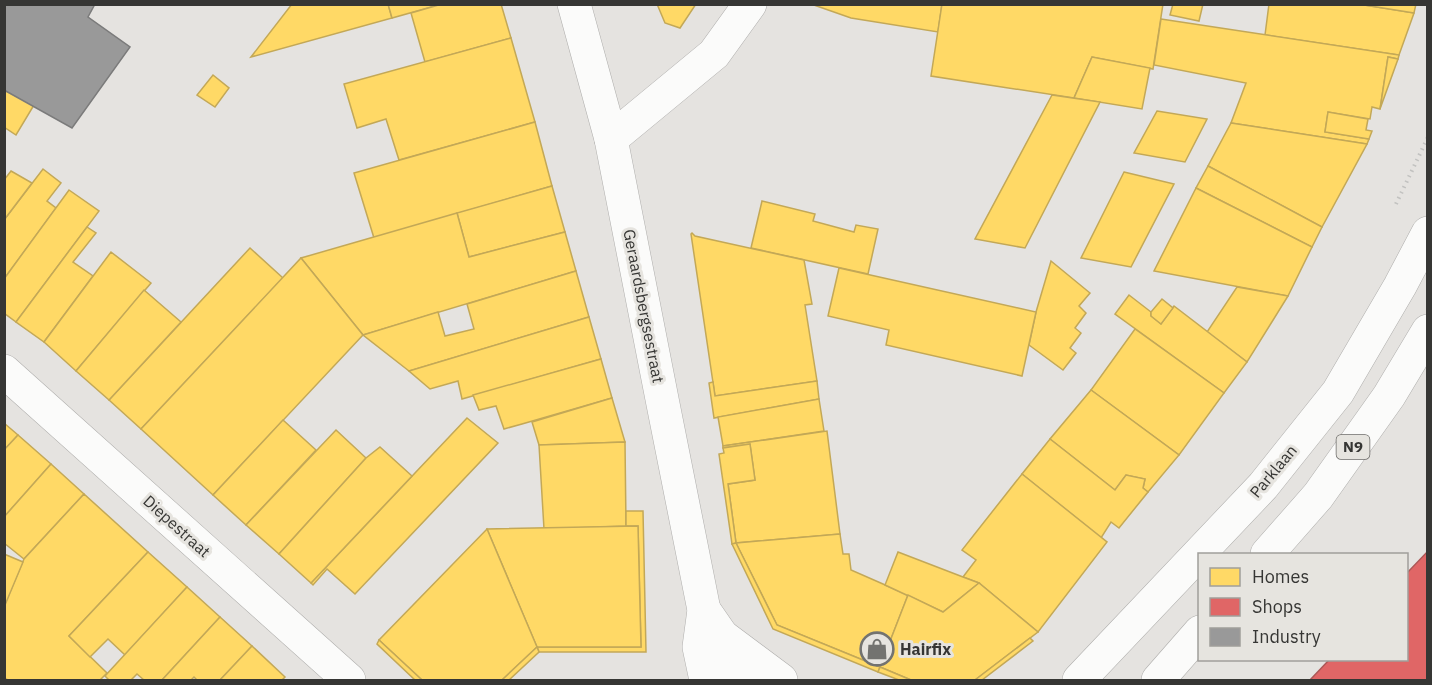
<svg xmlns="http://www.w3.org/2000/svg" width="1432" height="685" viewBox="0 0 1432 685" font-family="'IBM Plex Sans',sans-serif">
  <rect width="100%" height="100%" fill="#e5e3e0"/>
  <!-- homes -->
  <g fill="#ffd966" stroke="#c3a857" stroke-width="1.5">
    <path d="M292,4h96l4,14 -141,39z"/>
    <path d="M388,4h54l-50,14z"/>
    <path d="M442,4h59l10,34 -86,24 -14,-49z"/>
    <path d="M657,4h39l-16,24 -15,-5z"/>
    <path d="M811,4h131l-4,28 -87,-14z"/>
    <path d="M942,4h221l-10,65 -61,-12 -18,41 -143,-22z"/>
    <path d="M1173,4h30l-4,17 -29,-6z"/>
    <path d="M1269,4h89l56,9 -15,42 -134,-20z"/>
    <path d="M1358,4h58l-2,9z"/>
    <path d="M1161,19l238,36 -1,4 -10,-2 -8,52 -8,-2 -2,12 -42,-7 -3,20 44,7 -2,5 -136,-21 15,-40 -92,-18z"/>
    <path d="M511,38l24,84 -136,38 -13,-41 -29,9 -13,-44z"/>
    <path d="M1092,57l58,11 -8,41 -68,-11z"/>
    <path d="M1388,57l10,2 -18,50 1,-6z"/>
    <path d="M213,75l16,13 -14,19 -18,-12z"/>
    <path d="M4,90l30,15 -18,30 -12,-8z"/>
    <path d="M1052,95l48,7 -75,146 -50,-9z"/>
    <path d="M1157,111l50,8 -22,43 -51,-9z"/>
    <path d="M1328,112l40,7 -2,11 6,1 -3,8 -44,-7z"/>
    <path d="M535,122l17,64 -178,52 -20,-65z"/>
    <path d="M1231,123l136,21 -45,83 -114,-61z"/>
    <path d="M1208,166l114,61 -10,20 -116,-59z"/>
    <path d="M43,169l18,14 -14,18 9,7 -52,71v-59z"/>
    <path d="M11,171l21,12 -28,37v-40z"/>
    <path d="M1124,172l50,12 -43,83 -50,-9z"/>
    <path d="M552,186l13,46 -96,25 -12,-44z"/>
    <path d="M1196,188l116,59 -24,49 -134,-25z"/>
    <path d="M69,190l30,21 -83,111 -12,-9v-34z"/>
    <path d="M762,201l53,13 -2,7 41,11 2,-7 22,4 -10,45 -117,-26z"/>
    <path d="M457,213l12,44 96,-25 11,39 -213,64 -62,-77z"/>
    <path d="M87,227l9,6 -23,29 20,14 -49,66 -28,-20z"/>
    <path d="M692,233l3,3 109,24 8,44 -7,1 12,76 -102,15 -24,-162z"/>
    <path d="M250,248l33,30 -142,151 -32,-29z"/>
    <path d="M111,252l40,31 -75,88 -32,-29z"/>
    <path d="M301,258l62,77 -150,160 -72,-66z"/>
    <path d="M1051,261l39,32 -11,13 7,7 -11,15 6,5 -11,15 6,5 -13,17 -34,-25 7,-33z"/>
    <path d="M839,268l197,44 -14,64 -136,-31 3,-15 -61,-14z"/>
    <path d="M576,271l13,46 -180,54 -46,-36 75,-23 7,24 29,-7 -7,-25z"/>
    <path d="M1237,287l51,9 -41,66 -40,-30z"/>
    <path d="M144,290l37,32 -72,78 -33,-29z"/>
    <path d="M1129,295l22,17v4l10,8 13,-18 73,56 -23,31 -109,-79z"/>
    <path d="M1162,299l11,9 -12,16 -10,-8v-4z"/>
    <path d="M589,317l12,42 -139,40 -4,-18 -28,8 -21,-18z"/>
    <path d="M1135,329l89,64 -45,62 -88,-65z"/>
    <path d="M601,359l11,39 -90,26 -18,5 -8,-23 -17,4 -6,-15z"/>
    <path d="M817,381l2,18 -105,19 -5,-35 4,-1 2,14z"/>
    <path d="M1091,390l88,65 -31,37 -5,-4 2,-9 -19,-4 -11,15 -65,-51z"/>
    <path d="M612,398l13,44 -86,3 -7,-23z"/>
    <path d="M819,399l5,32 -101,15 -5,-29z"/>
    <path d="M467,418l31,25 -143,151 -28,-25 -14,16 -2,-2z"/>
    <path d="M283,420l33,30 -70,75 -33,-30z"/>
    <path d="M4,423l14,12 -14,15z"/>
    <path d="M336,430l30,28 -87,96 -33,-29z"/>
    <path d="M827,431l13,103 -104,9 -8,-59 27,-4 -5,-36 -27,4v-2z"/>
    <path d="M18,435l33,29 -47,53v-67z"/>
    <path d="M1050,439l65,51 11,-15 19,4 -2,9 5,4 -29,36 -8,-6 -10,16 -79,-64z"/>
    <path d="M625,442l1,84 -82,3 -5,-84z"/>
    <path d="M750,444l5,36 -27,4 8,59 -4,1 -13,-90 5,-1 -1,-5z"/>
    <path d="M380,447l32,29 -101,107 -32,-29 87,-96z"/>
    <path d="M51,464l33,30 -60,65 -20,-16v-26z"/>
    <path d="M1022,474l85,68 -69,90 -59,-49 -16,-6 13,-17 -14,-10z"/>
    <path d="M84,494l64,58 -79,84 38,37 -7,7h-92l-4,-2v-72l20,-47z"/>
    <path d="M626,511h17l3,141h-107l-2,-5h104l-3,-121h-12z"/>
    <path d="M638,526l3,121h-104l-50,-118z"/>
    <path d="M487,529l50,118 -35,33h-80l-43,-40z"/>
    <path d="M840,534l3,20h6l2,16 57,25 -28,72 -103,-42 -41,-82z"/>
    <path d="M736,543l41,82 103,42 -2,5 -105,-43 -41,-85z"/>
    <path d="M148,552l39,35 -62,68 -17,-16 -18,18 -21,-21z"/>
    <path d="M898,552l65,25 16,6 -36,29 -58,-27z"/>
    <path d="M4,554l19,8 -18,43h-1z"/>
    <path d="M979,583l59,49 -63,48h-64l-31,-13 28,-72 35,17z"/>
    <path d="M187,587l33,30 -58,63h-18l-7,-6 -6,6h-22l-4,-4z"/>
    <path d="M220,617l32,29 -32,34h-23l-3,-3 -3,3h-29z"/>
    <path d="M1030,638l3,3 -51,39h-7z"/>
    <path d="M379,640l43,40h-7l-38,-36z"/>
    <path d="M252,646l33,31 -3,3h-62z"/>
    <path d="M537,647l2,5 -30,28h-7z"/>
    <path d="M880,667l31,13h-12l-21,-8z"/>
  </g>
  <!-- shops -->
  <path fill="#e06666" stroke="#ad5857" stroke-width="1.5" d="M1428,551v129h-118l19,-20h77v-86z"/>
  <!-- industry -->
  <path fill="#999" stroke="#7b7b7b" stroke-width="1.5" d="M4,4h91l-7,13 42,30 -58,81 -68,-38z"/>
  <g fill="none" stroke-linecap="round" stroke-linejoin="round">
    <!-- minor casing -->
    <g stroke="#aeadab" stroke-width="34">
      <g id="minor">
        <path d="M574,4l37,135 52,265 41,206 -5,37 7,33"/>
        <path d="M611,139l103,-85 36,-50"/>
        <path d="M4,371l345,309"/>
        <path d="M704,610l18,26 18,44"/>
        <path d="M722,636l59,44"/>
      </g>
    </g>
    <!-- primary casing -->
    <g stroke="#aeadab" stroke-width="34">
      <g id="primary">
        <path d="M1267,554l51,-58 71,-100 39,-65"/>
        <path d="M1079,680l184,-194 75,-94 62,-106 28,-53"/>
        <path d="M1158,680l42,-48"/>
      </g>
    </g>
    <!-- path -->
    <path stroke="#c2c2c0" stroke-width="4" stroke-dasharray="1.5 4.5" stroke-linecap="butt" d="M1396,204l32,-67"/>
    <!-- minor -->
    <use href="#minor" stroke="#fbfbfa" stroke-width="33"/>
    <!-- primary -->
    <use href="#primary" stroke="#fbfbfa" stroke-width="33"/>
  </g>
  <!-- icons -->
  <defs>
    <g id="shop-ring" transform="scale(1.725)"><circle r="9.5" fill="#e6e4df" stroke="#737370" stroke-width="1.5"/><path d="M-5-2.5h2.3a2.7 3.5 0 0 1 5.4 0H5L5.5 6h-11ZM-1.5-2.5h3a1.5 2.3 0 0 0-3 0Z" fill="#737370"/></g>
  </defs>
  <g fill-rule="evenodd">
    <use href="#shop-ring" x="877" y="649"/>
  </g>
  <g text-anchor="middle" stroke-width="6" stroke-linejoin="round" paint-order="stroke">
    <!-- shield labels -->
    <rect fill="#e6e4df" stroke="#6b6a67" stroke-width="1.5" x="1336.5" y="435" width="33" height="24" rx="4.5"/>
    <g font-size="15" font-weight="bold" fill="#363634">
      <text x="1353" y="452">N9</text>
    </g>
    <!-- street labels -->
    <g font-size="16" fill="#363634" stroke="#e6e4df">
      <text transform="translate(644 306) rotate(79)" y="6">Geraardsbergsestraat</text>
      <text transform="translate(1273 471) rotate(-50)" y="6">Parklaan</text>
      <text transform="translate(177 526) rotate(42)" y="6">Diepestraat</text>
    </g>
    <!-- poi labels -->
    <g font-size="16" font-weight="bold" fill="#363634" stroke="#e6e4df" text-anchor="start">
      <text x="900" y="655">Hairfix</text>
    </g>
  </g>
  <!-- border -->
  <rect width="1432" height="685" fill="none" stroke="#363634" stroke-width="12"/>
  <!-- legend -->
  <rect x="1198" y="553" width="210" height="108" fill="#e6e4df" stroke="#a09e9b" stroke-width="1.5"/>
  <rect x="1210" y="568" width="30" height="18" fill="#ffd966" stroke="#a09e9b" stroke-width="1.5"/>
  <text x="1252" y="583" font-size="18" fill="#363634">Homes</text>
  <rect x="1210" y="598" width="30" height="18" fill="#e06666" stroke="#a09e9b" stroke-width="1.5"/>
  <text x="1252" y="613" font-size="18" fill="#363634">Shops</text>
  <rect x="1210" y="628" width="30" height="18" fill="#999999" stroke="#a09e9b" stroke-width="1.5"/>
  <text x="1252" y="643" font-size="18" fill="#363634">Industry</text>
</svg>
